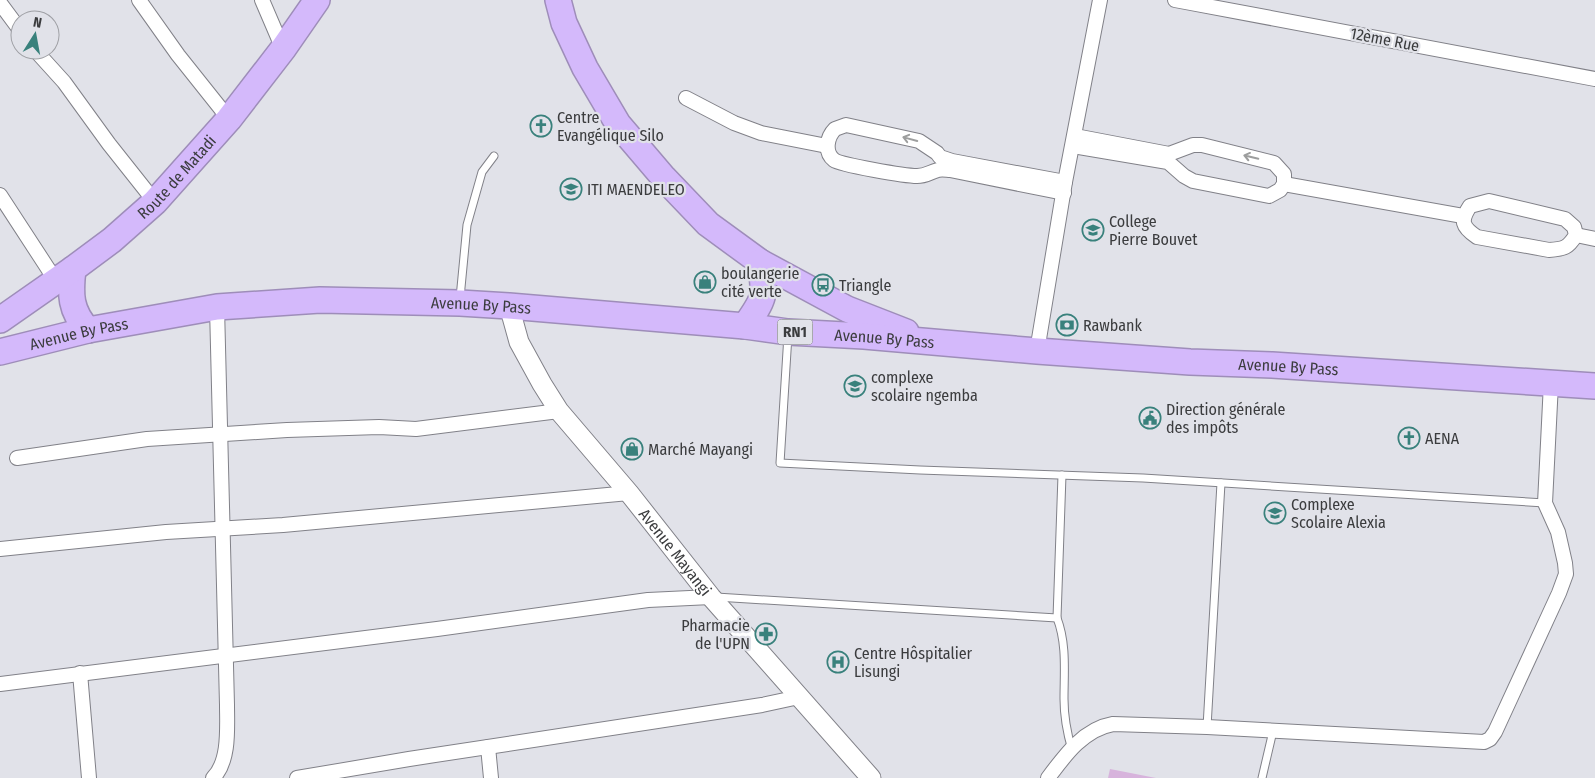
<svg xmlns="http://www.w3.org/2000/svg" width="1595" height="778" viewBox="0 0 1595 778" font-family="'Fira Sans Condensed',sans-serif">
  <rect width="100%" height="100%" fill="#e1e2e9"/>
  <!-- green -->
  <path fill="#d7b3dc" d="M1110,769l46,9h-48z"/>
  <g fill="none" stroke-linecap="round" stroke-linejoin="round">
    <!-- lane casing -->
    <g stroke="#818188" stroke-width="9">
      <g id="lane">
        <path d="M460,298l7,-73 15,-53 12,-16"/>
        <path d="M788,335l-8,128 140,7 223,8 402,25"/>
        <path d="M1062,475l-5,143c10,26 7,54 7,81 0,18 3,34 8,51"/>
        <path d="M716,597l341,21"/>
        <path d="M1207,727l14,-244"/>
        <path d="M1262,778l11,-47"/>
      </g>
    </g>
    <!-- street casing -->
    <g stroke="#818188" stroke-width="16">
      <g id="street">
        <path d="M139,0l39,55 51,64"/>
        <path d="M262,0l21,49"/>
        <path d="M1175,0l420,79"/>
        <path d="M0,3l20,27"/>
        <path d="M35,50l29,32 45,62 46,58"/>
        <path d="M686,98l48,25 27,10 66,13"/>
        <path d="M1073,146l95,16 16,14 9,5 76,15 11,-6 4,-6v-10l-10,-11 -72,-18h-9l-24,9 -94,-18"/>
        <path d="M1284,184l179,32"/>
        <path d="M1064,193l-114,-23c-3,0 -8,-1 -12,0 -8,2 -12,6 -21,6 -12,0 -76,-11 -83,-16 -10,-8 -7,-23 1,-31l11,-4 73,16 18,12 3,4 12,4 113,21"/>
        <path d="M0,195l56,86"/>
        <path d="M1489,201l76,18 9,8 2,8c-8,13 -12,14 -27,15l-72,-13c-15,-10 -17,-16 -7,-31z"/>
        <path d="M1576,235l19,4"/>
        <path d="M1037,351l28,-169 35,-182"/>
        <path d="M17,458l130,-19 140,-9 92,-3 37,2 143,-18"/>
        <path d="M0,549l166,-17 117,-7 346,-32"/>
        <path d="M80,673l9,105"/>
        <path d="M0,684l437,-55 211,-29 63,-3"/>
        <path d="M488,747l3,31"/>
        <path d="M213,778c17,-17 14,-51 14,-73l-10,-398"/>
        <path d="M297,778l112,-19 353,-54 37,-8"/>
        <path d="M1048,778c17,-23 36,-49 65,-54l94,3 277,15 6,-3 5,-7 64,-139 7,-19 -1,-11 -7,-31 -13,-29 6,-120"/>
      </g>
    </g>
    <!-- secondary casing -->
    <g stroke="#818188" stroke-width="21">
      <g id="secondary">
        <path id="s1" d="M509,306l10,36 23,42 17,27 70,82 82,104 160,181"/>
      </g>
    </g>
    <!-- highway casing -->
    <g stroke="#9e8db9" stroke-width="28">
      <g id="highway">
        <path d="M558,0l6,23 21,45 33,56 46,54 44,46 52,38 87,47 59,23"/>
        <path d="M73,269c-3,25 -3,42 15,61"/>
        <path id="s2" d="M0,320l73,-51 39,-29 43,-38 74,-83 54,-70 34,-49"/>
        <path d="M745,326c20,-28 21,-30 15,-64"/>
        <path id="s3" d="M0,352l88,-22 129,-23 103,-7 140,3 49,3 236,20 43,6 76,4 173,15 153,11 82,3 323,21"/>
      </g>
    </g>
    <!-- lane -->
    <use href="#lane" stroke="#fff" stroke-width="7"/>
    <!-- street -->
    <use href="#street" stroke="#fff" stroke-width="14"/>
    <!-- secondary -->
    <use href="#secondary" stroke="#fff" stroke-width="19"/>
    <!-- highway -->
    <use href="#highway" stroke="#d4b9fb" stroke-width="25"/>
  </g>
  <!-- one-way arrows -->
  <defs><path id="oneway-shaft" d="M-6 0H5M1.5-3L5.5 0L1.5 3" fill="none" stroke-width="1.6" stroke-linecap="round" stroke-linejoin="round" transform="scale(1.25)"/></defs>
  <g stroke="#9d9e9e">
    <use href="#oneway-shaft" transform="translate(910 139) rotate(-165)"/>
    <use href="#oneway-shaft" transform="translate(1251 157) rotate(-167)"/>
  </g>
  <!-- icons -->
  <defs>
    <g id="church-ring" transform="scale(1.125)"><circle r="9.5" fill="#e1e2e9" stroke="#39817c" stroke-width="1.5"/><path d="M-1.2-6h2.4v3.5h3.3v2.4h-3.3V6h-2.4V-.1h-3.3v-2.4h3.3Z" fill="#39817c"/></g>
    <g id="school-ring" transform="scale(1.125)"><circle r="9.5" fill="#e1e2e9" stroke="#39817c" stroke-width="1.5"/><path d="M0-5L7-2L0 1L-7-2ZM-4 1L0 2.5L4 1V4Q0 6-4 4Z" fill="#39817c"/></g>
    <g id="shop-ring" transform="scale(1.125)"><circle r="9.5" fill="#e1e2e9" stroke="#39817c" stroke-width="1.5"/><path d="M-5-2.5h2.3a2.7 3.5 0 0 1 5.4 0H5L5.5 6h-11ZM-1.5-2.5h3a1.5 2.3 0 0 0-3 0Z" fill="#39817c"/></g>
    <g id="bus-ring" transform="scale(1.125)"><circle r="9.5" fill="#e1e2e9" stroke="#39817c" stroke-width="1.5"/><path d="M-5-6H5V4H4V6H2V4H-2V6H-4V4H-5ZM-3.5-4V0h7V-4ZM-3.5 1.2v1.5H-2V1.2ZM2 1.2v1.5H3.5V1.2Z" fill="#39817c"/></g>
    <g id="bank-ring" transform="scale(1.125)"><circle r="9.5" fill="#e1e2e9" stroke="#39817c" stroke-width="1.5"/><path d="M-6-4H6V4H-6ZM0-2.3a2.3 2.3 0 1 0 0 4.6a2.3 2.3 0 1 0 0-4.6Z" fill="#39817c"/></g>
    <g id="civic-ring" transform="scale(1.125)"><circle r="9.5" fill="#e1e2e9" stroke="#39817c" stroke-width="1.5"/><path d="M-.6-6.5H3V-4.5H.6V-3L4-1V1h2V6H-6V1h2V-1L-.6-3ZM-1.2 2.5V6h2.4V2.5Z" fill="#39817c"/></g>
    <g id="pharmacy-ring" transform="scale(1.125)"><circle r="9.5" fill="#e1e2e9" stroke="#39817c" stroke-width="1.5"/><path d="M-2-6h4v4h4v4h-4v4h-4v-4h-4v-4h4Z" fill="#39817c"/></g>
    <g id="hospital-ring" transform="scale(1.125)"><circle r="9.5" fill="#e1e2e9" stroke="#39817c" stroke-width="1.5"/><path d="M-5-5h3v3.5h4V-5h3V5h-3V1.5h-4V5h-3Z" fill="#39817c"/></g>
  </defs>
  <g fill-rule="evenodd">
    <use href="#church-ring" x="541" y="126"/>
    <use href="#school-ring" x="571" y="189"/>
    <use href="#school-ring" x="1093" y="230"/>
    <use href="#shop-ring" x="705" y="282"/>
    <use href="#bus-ring" x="823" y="285"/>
    <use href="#bank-ring" x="1067" y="325"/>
    <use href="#school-ring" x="855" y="386"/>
    <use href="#civic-ring" x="1150" y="418"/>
    <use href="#church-ring" x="1409" y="438"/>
    <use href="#shop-ring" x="632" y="449"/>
    <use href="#school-ring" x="1275" y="513"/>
    <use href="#pharmacy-ring" x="766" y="634"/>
    <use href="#hospital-ring" x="838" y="662"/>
  </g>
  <g text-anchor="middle" stroke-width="4.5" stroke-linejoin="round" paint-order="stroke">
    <!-- shield labels -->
    <rect fill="#e1e2e9" stroke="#6d6e71" stroke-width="1" x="777.5" y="319.5" width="35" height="25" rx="4"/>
    <g font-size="15" font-weight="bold" fill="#3b3c3e">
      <text x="795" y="337">RN1</text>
    </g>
    <!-- street labels -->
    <g font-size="16" fill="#3b3c3e" stroke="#e1e2e9">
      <text transform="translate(1385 39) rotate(11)" y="6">12ème Rue</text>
      <text dy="6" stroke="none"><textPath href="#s2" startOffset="228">Route de Matadi</textPath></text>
      <text dy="6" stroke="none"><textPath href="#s3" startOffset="486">Avenue By Pass</textPath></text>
      <text dy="6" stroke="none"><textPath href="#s3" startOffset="81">Avenue By Pass</textPath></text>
      <text dy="6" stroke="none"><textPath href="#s3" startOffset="891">Avenue By Pass</textPath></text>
      <text dy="6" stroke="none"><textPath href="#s3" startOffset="1296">Avenue By Pass</textPath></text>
      <text dy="6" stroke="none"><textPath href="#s1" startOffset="300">Avenue Mayangi</textPath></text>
    </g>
    <!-- poi labels -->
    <g font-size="16" fill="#3b3c3e" stroke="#e1e2e9" text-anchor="start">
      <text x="557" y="123">Centre<tspan x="557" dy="18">Evangélique Silo</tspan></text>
      <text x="587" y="195">ITI MAENDELEO</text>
      <text x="1109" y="227">College<tspan x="1109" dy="18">Pierre Bouvet</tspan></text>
      <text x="721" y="279">boulangerie<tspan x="721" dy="18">cité verte</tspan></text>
      <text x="839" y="291">Triangle</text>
      <text x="1083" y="331">Rawbank</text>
      <text x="871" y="383">complexe<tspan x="871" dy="18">scolaire ngemba</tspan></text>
      <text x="1166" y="415">Direction générale<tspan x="1166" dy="18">des impôts</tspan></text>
      <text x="1425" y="444">AENA</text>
      <text x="648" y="455">Marché Mayangi</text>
      <text x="1291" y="510">Complexe<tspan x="1291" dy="18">Scolaire Alexia</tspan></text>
      <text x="750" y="631" text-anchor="end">Pharmacie<tspan x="750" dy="18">de l'UPN</tspan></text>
      <text x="854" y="659">Centre Hôspitalier<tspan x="854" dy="18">Lisungi</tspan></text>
    </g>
  </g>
  <!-- north arrow -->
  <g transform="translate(35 35) rotate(11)"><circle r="24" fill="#e1e2e9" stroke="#9fa0a5"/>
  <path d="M0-4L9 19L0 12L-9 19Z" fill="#39817c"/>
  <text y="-8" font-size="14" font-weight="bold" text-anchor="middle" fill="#3b3c3e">N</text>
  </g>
</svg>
